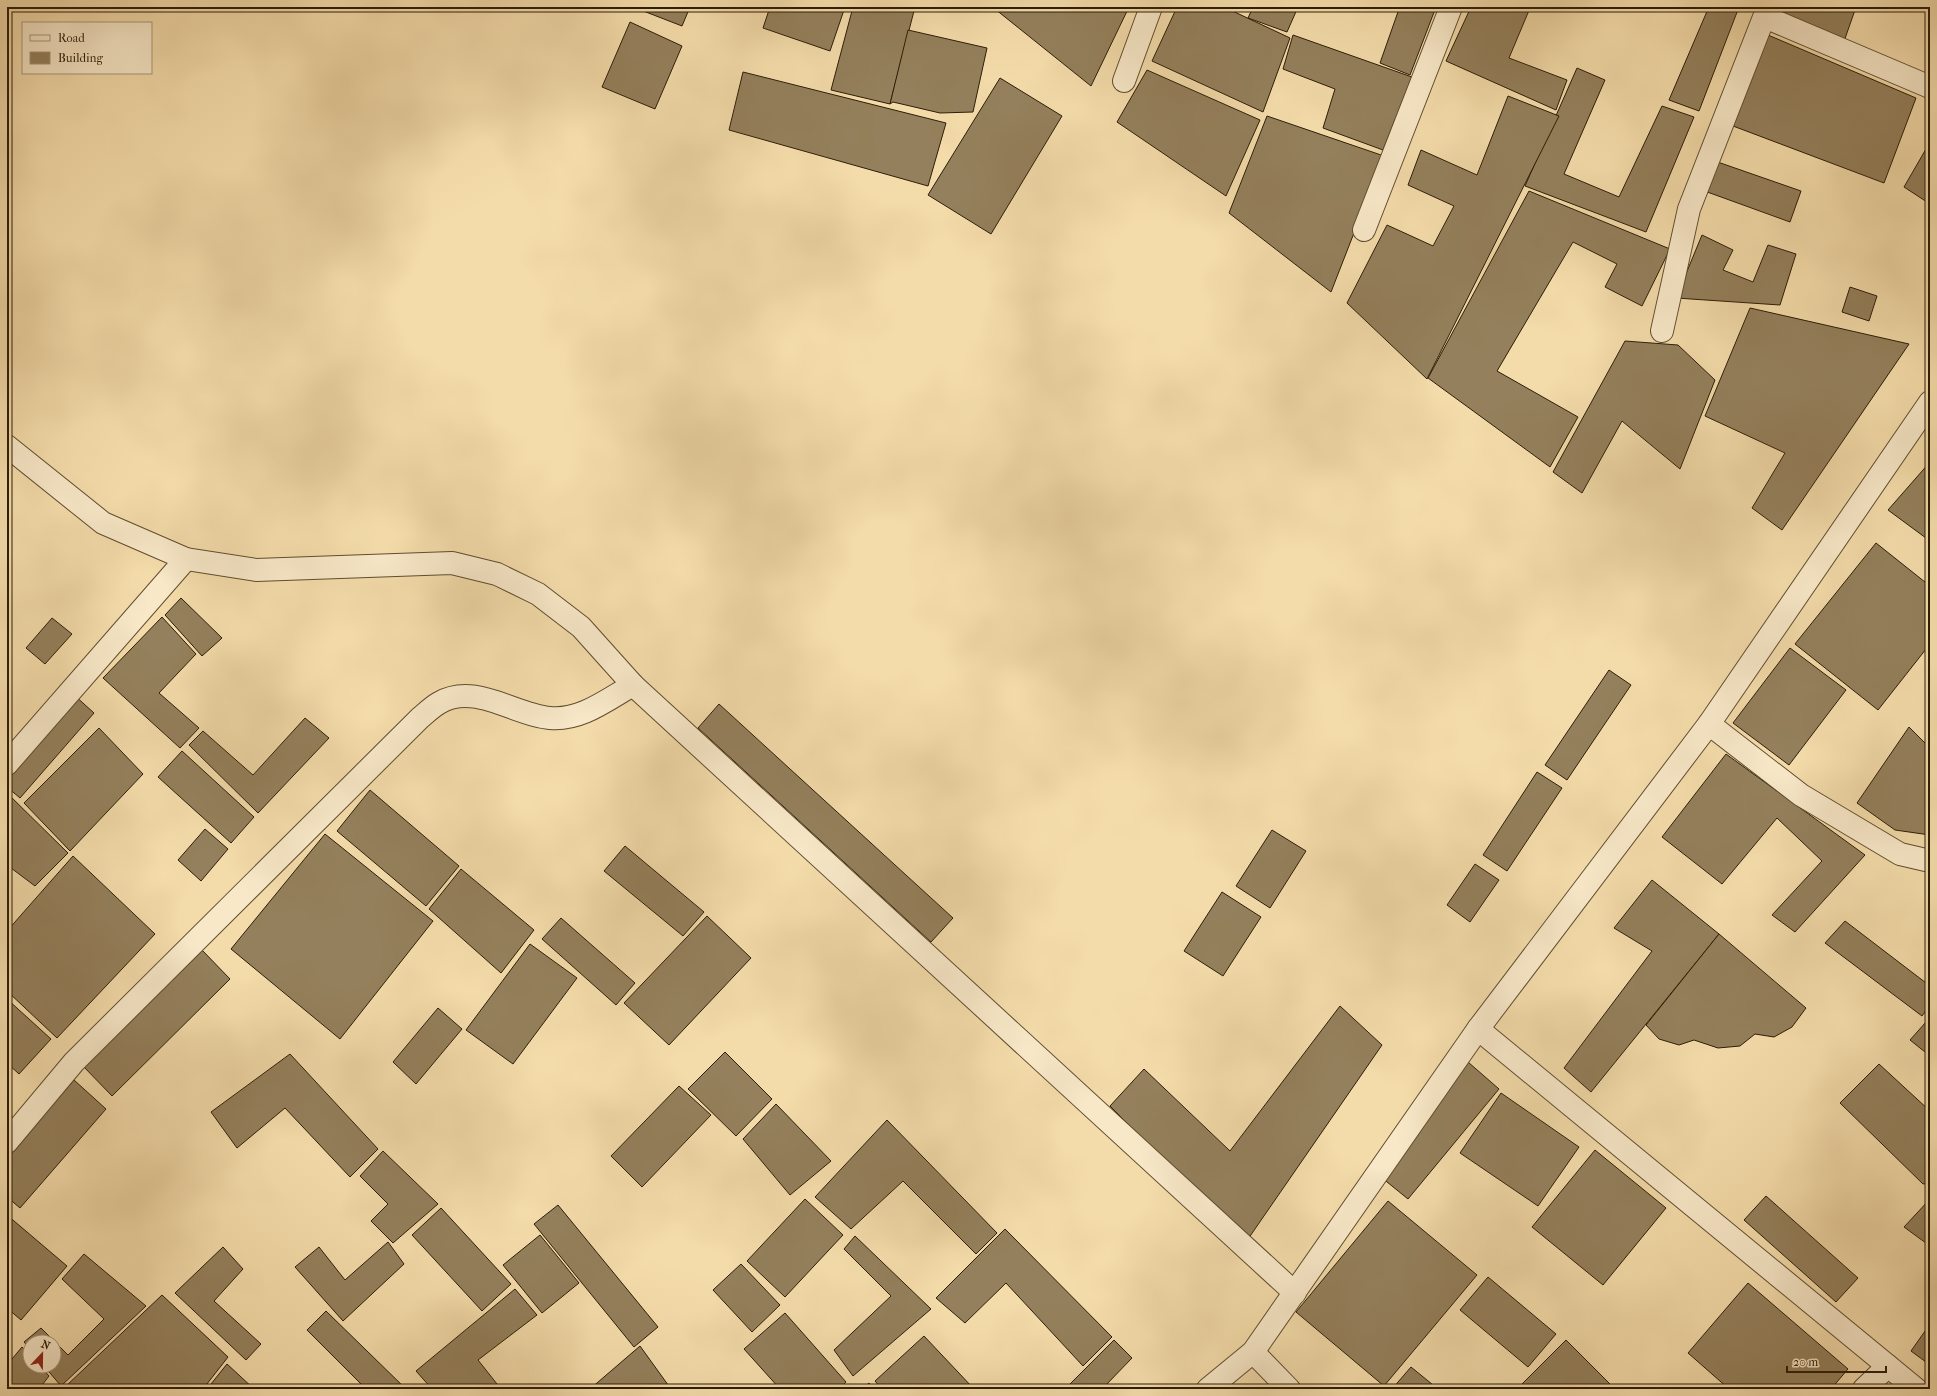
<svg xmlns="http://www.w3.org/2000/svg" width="1937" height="1396" viewBox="0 0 1937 1396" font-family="'IM FELL French Canon',serif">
  <rect width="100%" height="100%" fill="#f4dcaa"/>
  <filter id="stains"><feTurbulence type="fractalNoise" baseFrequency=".005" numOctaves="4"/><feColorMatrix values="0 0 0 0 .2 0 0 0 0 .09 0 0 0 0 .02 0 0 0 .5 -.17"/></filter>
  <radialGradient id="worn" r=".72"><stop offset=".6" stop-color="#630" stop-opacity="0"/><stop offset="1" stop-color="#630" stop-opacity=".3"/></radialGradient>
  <!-- building -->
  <g fill="#94805c" stroke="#2d1d08">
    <path d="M633,7h57l-8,19z"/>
    <path d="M770,7h75l-15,44 -67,-23z"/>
    <path d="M853,7h62l-25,97 -59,-14z"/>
    <path d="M996,7h133l-38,79 -96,-77z"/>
    <path d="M1177,7h47l66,31 -27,74 -111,-51z"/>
    <path d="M1253,7h45l-11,25 -39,-14z"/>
    <path d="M1394,7h42l-26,68 -30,-12 19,-54z"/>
    <path d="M1471,7l59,1 -21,50 58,22 -11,30 -110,-49z"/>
    <path d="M1703,7h36l-40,104 -30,-11 39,-91z"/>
    <path d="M1779,7h77l-15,43 -67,-30z"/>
    <path d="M630,22l52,24 -27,63 -53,-22z"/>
    <path d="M908,30l79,18 -14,64 -33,1 -47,-11 -3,2z"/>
    <path d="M1293,35l119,42 -29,73 -60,-22 12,-39 -52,-20z"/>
    <path d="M1768,35l148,63 -32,85 -151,-57z"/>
    <path d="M1577,68l28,12 -41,94 55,23 43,-91 32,11 -48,115 -121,-46z"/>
    <path d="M1147,70l113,50 -34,76 -109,-74z"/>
    <path d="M743,72l203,51 -18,63 -199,-56z"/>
    <path d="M1000,78l62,38 -71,118 -63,-39z"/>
    <path d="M1508,96l51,20 -132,263 -80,-76 40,-78 46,21 21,-40 -46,-21 13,-35 56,25z"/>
    <path d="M1267,116l117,40 -53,136 -102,-79z"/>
    <path d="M1930,142v62l-26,-17z"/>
    <path d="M1709,159l92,32 -11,31 -91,-33z"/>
    <path d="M1529,191l141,58 -28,57 -37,-19 12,-23 -44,-22 -76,129 81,46 -28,50 -122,-89z"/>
    <path d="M1702,235l31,15 -10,20 30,12 15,-37 28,9 -16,51 -104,-7z"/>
    <path d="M1850,287l27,9 -8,25 -27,-9z"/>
    <path d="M1750,308l159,36 -127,186 -30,-22 33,-55 -80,-37z"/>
    <path d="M1625,341l53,4 37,35 -35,89 -58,-48 -40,72 -29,-21z"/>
    <path d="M1930,462v79l-42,-31z"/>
    <path d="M1876,543l54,43v58l-52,66 -83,-66z"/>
    <path d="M181,598l41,40 -20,18 -37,-41z"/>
    <path d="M162,617l34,37 -37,39 40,35 -19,20 -77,-70z"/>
    <path d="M52,618l20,16 -27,30 -19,-16z"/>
    <path d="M1790,648l56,42 -57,75 -56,-42z"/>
    <path d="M1609,670l22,15 -64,95 -22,-15z"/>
    <path d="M73,694l21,19 -74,85 -13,-11v-17z"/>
    <path d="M719,704l234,214 -22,24 -233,-214z"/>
    <path d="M305,718l24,20 -71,75 -69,-68 14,-14 50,44z"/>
    <path d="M1909,727l21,21v87l-35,-5 -38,-27z"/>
    <path d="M99,728l44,46 -73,77 -46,-48z"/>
    <path d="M182,751l72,66 -23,26 -73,-66z"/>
    <path d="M1726,754l139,101 -70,77 -23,-17 50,-54 -45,-43 -55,66 -60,-47z"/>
    <path d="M1537,772l25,16 -55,83 -24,-16z"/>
    <path d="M370,790l89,76 -33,40 -89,-75z"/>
    <path d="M7,793l61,60 -33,33 -28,-21z"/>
    <path d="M205,829l23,20 -27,32 -23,-21z"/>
    <path d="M1272,830l34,21 -36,57 -34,-22z"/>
    <path d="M325,834l108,87 -93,118 -109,-90z"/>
    <path d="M625,846l79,66 -21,24 -79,-65z"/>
    <path d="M73,856l82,78 -98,104 -50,-47v-60z"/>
    <path d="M1475,864l24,16 -29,42 -23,-17z"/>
    <path d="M461,869l73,61 -33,43 -72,-64z"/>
    <path d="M1652,880l67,54 -128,158 -27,-24 88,-117 -38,-23z"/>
    <path d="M1222,892l39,25 -38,59 -39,-25z"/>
    <path d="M707,916l44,42 -82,87 -45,-42z"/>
    <path d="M561,918l74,65 -19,22 -74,-66z"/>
    <path d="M1845,921l85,65v19l-8,11 -97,-73z"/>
    <path d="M1719,934l87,74 -14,19 -18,10 -19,-3 -15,12 -22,2 -24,-8 -15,5 -20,-6 -13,-14z"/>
    <path d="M530,944l47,34 -64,86 -47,-34z"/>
    <path d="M201,949l29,30 -118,117 -29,-30z"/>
    <path d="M7,999l44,40 -32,35 -12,-11z"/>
    <path d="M1340,1006l42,39 -136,197 -136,-136 34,-37 86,82z"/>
    <path d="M438,1008l24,21 -46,55 -23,-22z"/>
    <path d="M1926,1022l4,3v31l-20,-16z"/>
    <path d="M725,1052l47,47 -36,37 -48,-47z"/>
    <path d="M290,1054l88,95 -28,28 -65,-69 -48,40 -26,-36z"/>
    <path d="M1468,1062l31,27 -91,110 -32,-26z"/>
    <path d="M1879,1064l51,47v72l-7,1 -83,-81z"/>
    <path d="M74,1080l32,29 -86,99 -13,-11v-40z"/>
    <path d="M679,1086l32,29 -69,72 -31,-31z"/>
    <path d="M1501,1093l78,54 -41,59 -78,-53z"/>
    <path d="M776,1104l55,57 -41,34 -47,-56z"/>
    <path d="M887,1120l110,113 -21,21 -73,-73 -52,48 -36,-32z"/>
    <path d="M1595,1150l71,58 -63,77 -71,-58z"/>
    <path d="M383,1151l55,53 -45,39 -22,-22 17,-17 -28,-28z"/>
    <path d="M1766,1196l92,82 -22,24 -92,-82z"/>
    <path d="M805,1199l38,36 -58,62 -38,-36z"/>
    <path d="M1930,1199v47l-26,-19z"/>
    <path d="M1388,1201l89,74 -93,111 -88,-74z"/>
    <path d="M558,1205l100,122 -24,20 -100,-123z"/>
    <path d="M441,1208l70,76 -29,27 -70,-76z"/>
    <path d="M7,1215l60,51 -46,54 -14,-12z"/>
    <path d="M1005,1229l107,108 -29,29 -77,-83 -41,40 -29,-25z"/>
    <path d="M540,1235l39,48 -37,30 -39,-48z"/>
    <path d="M855,1236l76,73 -78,67 -19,-26 57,-54 -47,-47z"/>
    <path d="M388,1242l16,22 -61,57 -48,-54 24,-20 26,33z"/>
    <path d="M223,1247l20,22 -29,32 47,43 -15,16 -71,-67z"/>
    <path d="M84,1254l62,52 -85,80 -17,-20h10v-24h-24v7l-6,-7 17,-14 27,27 36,-36 -42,-40z"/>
    <path d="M741,1264l39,41 -28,27 -39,-42z"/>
    <path d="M1488,1277l68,57 -28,33 -68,-57z"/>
    <path d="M1748,1283l100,86 -17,20h-102l-41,-36z"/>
    <path d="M515,1289l22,26 -59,45 23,29h-69l-16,-18z"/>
    <path d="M162,1295l66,62 -25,32h-137l-1,-2z"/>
    <path d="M326,1311l80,78h-40l-59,-59z"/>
    <path d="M785,1313l61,69 -7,7h-59l-36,-40z"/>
    <path d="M1930,1324v41l-19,-14z"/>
    <path d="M924,1336l50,53h-92l-7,-8z"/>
    <path d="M1114,1340l18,18 -27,28 4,3h-44z"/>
    <path d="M1566,1340l49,49h-98z"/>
    <path d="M640,1346l31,43h-81z"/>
    <path d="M22,1347l8,8v11h10l9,10 -10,13h-32v-24z"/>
    <path d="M227,1364l27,25h-47z"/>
    <path d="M1411,1367l27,22h-46z"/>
    <path d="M869,1383l5,6h-12z"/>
  </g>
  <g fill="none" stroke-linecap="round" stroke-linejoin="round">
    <!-- minor casing -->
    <g stroke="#5f4d30" stroke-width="24">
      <g id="minor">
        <path d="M1765,17l165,70"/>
        <path d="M1124,81l27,-74"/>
        <path d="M1364,230l87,-223"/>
        <path d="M1662,331l27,-122 79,-202"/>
        <path d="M7,446l96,77 83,36 70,11 196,-7 45,11 41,20 43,33 52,58 662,608"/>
        <path d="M1709,724l92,71 99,59 30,7"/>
        <path d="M7,764l179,-205"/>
        <path d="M1478,1029l438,360"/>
        <path d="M7,1142l67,-80 346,-344c6,-5 12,-11 19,-15 36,-21 75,12 111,15 31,3 58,-19 83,-33"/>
        <path d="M1253,1352l36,37"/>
        <path d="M1208,1389l45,-37 225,-323 231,-305 221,-322"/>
        <path d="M1864,1389l24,-23"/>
      </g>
    </g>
    <!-- minor -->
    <use href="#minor" stroke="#f8e8c8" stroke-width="22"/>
  </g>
  <!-- margin -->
  <rect width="1937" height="1396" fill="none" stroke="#f4dcaa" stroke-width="24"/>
  <rect x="8" y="8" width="1921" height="1380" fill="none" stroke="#2d1d08" stroke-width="2"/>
  <rect x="12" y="12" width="1913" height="1372" fill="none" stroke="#2d1d08"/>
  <!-- legend -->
  <rect x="22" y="22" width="130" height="52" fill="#f8e8c8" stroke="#a7977b"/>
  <rect x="30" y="35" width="20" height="6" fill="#f8e8c8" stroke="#a7977b"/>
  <text x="58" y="42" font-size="12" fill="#2d1d08">Road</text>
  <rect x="30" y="52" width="20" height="12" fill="#94805c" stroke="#a7977b"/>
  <text x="58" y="62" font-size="12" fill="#2d1d08">Building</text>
  <!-- north arrow -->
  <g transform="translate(42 1354) rotate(22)"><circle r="19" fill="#f8e8c8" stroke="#a7977b"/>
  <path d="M0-3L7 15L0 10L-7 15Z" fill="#8f2418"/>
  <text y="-6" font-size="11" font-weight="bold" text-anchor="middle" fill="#2d1d08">N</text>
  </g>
  <!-- scale -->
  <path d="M1787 1366v6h99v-6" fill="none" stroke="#2d1d08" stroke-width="2"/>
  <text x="1793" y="1366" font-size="12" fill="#2d1d08" stroke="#f8e8c8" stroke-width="3" paint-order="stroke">20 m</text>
  <rect width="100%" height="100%" filter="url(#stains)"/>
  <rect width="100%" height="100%" fill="url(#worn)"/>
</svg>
